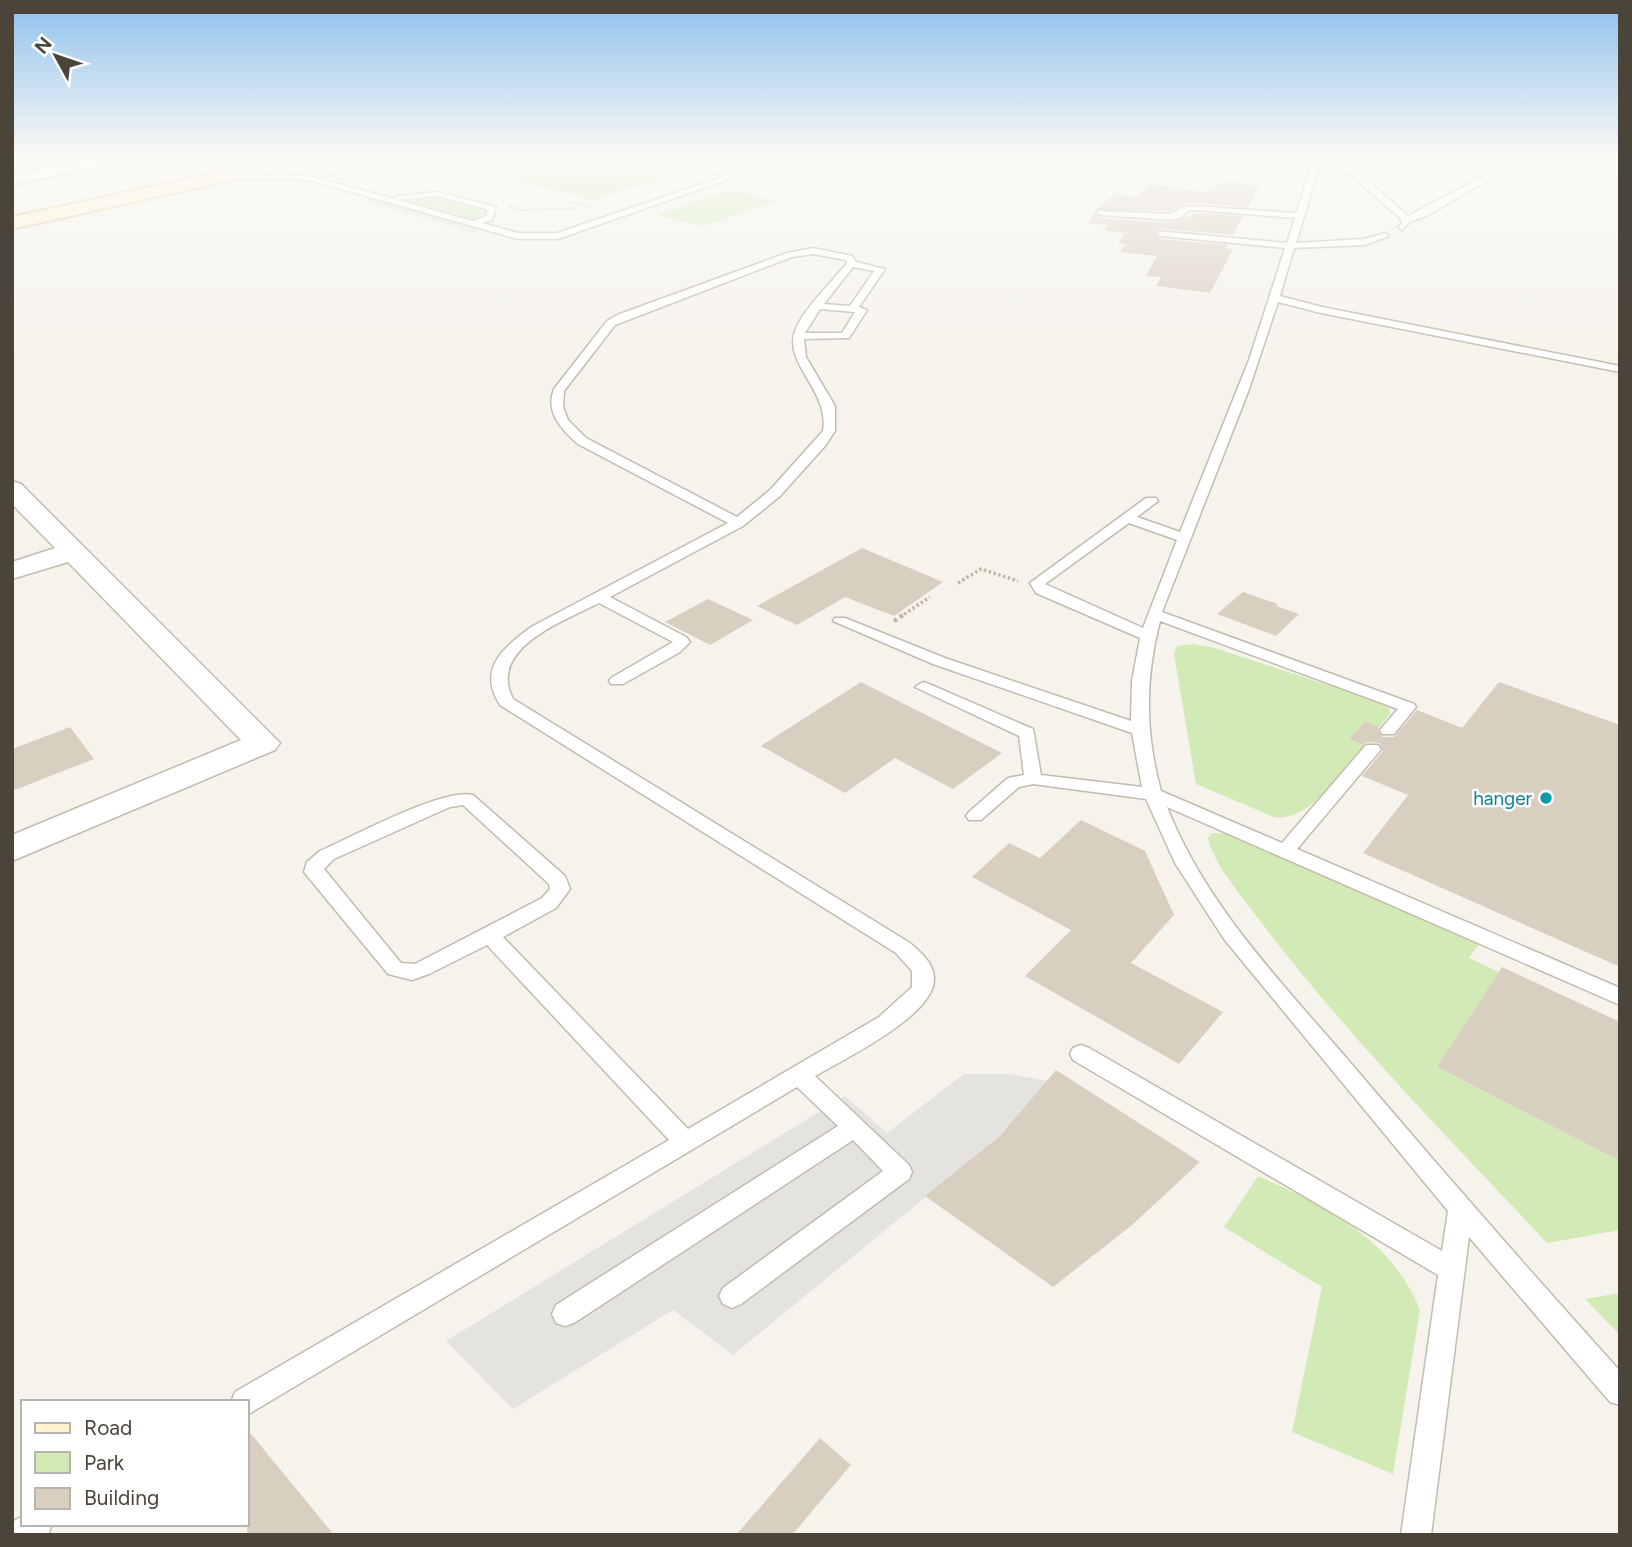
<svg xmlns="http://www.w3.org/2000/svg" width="1632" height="1547" viewBox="0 0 1632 1547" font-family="Figtree,sans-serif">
  <rect width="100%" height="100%" fill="#f6f3ec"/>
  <!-- green -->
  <g fill="#d2eab5">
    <path d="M518,156h64l89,20 -77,24 -124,-31z"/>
    <path d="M730,190l45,11 -71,25 -46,-11z"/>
    <path d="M424,198h14l49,14 -14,7 -62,-18z"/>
    <path d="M1193,644l22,4 158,52 16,8 1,6 -11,13 -14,-6 -16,18 18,8c-22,23 -59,76 -93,70l-78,-33 -22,-130 3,-8z"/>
    <path d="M1212,833l23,1 246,107 -12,17 30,14 -62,95 183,94v69l-73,13c-99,-106 -202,-209 -289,-325 -16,-21 -45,-55 -50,-80z"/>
    <path d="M1258,1176c66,29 134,63 162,134l-27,164 -101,-42 30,-145 -98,-60z"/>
    <path d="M1620,1293v42l-35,-36z"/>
  </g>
  <!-- parking -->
  <g fill="#e5e3e0">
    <path d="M376,199l107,30 -10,4 -108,-32z"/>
    <path d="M964,1074h45l39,7 -48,55 -267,219 -60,-45 -160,99 -67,-68 399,-245 42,37z"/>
  </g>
  <!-- building -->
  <g fill="#d8cfc1">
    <path d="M1224,181l35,5 -11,21 -52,-4 -14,1 -12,7 -74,-1 5,-6 16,-10 18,3 16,-13 53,8z"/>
    <path d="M1196,213l47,3 -10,19 -76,-7 -3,2 6,9 68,6 -2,3 7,1 -23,44 -54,-7 5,-9 -15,-1 11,-20 -37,-4 6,-8 -8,-1 7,-10 -22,-3 5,-5 -20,-2 6,-9 6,4 71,5z"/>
    <path d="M862,548l81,34 -49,34 -49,-19 -48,28 -40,-19z"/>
    <path d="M1243,592l35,12 -2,2 23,8 -23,22 -59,-22z"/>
    <path d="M708,599l45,21 -43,25 -45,-23z"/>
    <path d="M861,682l83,42 58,29 -49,36 -58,-31 -50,35 -84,-47z"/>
    <path d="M1499,682l121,43v242l-257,-114 45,-58 -46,-19 21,-25 -3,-8 -14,-1 -3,3 -14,-6 16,-18 14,6 -1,4 4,6h12l23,-27 45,18z"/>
    <path d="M70,727l24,32 -82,32v-42z"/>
    <path d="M1081,820l64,31 29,64 -43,48 92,49 -44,52 -154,-88 46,-46 -99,-53 37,-34 31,15z"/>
    <path d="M1502,967l118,55v139l-183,-94z"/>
    <path d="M1056,1070l144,92 -68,63 -79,62 -128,-91 75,-60z"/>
    <path d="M247,1429l87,106h-87z"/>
    <path d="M820,1438l31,27 -59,70h-56z"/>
  </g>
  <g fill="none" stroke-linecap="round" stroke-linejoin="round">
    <!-- lane casing -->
    <g stroke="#c2bbae" stroke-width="3">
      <g id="lane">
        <path d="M310,156l7,1 -9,11 4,8 8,3 86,-23h14l-91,25 65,18 3,-3 41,-4 58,15 -4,13 -10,3 36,10h39l166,-56 -2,-3 -76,-18h16l66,14 5,8 -174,61h-40l-209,-59 -84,-1 -4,-2 4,-2 79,1 -4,-8zM438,196l50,14 -2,6 -13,5 -75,-21z"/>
        <path d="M1296,156h25v4l35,10 52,46 113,-60h10l-103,59 -18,7 -8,8 -4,-3 4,-4 -2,-5 -50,-44 -30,-10 -24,79 68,-4 21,-6 4,3 -24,9 -71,3 -14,48 42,11 298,59v6l-299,-59 -43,-11 -30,90 -86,220 252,92 2,3 -22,27h-12l-2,-4 18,-21 -238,-88c-15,59 -15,111 1,170l121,52 84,-98h12l3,4 -3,4 -81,96 323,139v17l-453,-198c38,97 114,175 181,253 89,105 180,209 272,311v34l-10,-3 -141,-165 -38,298h-30l37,-260 -365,-215 -3,-6 3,-6 8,-3 8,3 353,203 6,-40 -224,-272 -49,-76 -29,-64 -113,-15 -14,3 -38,33h-12l-3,-4 3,-4 39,-34 16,-3 -5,-39 -104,-49 8,-5 6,2 104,45 8,46 101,12 -10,-54 -199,-69 -100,-43 2,-3h10l100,40 186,63 1,-40 8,-43 -104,-45 -6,-10 116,-85h10l2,3 -21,16 43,15 69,-172 36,-112 -125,-12 -3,-5 130,12 8,-25 -99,-8 -9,1 -6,7 -10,2 -71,-5 -4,-2 4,-2 71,3 11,-7 14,-1 100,7 17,-51zM1129,523l48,17 -34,88 -98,-44z"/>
        <path d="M813,248l39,8 4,6 29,7 -26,38 8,3 -18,28 -45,1 2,18 29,49v25l-10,15 -45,50 -37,30 -133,71 76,40 4,5 -10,10 -57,32h-12l-2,-3 2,-3 62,-36 -74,-39c-35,18 -112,45 -86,96l397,244c10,9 24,20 24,35 2,37 -90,81 -119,98l94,89 3,7 -3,7 -168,125 -9,4 -9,-4 -4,-8 4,-8 160,-117 -30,-31 -279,183 -9,3 -9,-3 -4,-9 4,-9 282,-179 -41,-39 -550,328v-13h-16l4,-10 434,-252 -182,-195 -58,29 -17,6 -24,-6 -84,-102 3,-10 13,-11c32,-14 124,-64 153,-56l92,81 5,13 -14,19 -53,29 185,192 191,-112 33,-30v-16l-16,-18 -396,-248c-23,-36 3,-57 31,-78l197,-104 -150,-79c-17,-15 -33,-32 -24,-55l53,-68 10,-6 170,-62zM813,254l33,6 1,3c-15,19 -44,46 -52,68 -12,33 35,60 28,100l-53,59 -33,27 -151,-79 -18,-18 -5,-13 1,-16 51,-66 177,-68zM853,267l21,4 -24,35 -26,-2zM820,309l35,3 -13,21h-37zM463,805l86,79 1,5 -8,9 -127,66 -14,-1 -77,-94 10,-10 116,-52z"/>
        <path d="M23,1516v8h29l-4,11h-36v-13z"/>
      </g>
    </g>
    <!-- street casing -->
    <g stroke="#c2bbae" stroke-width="3">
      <g id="street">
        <path d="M106,156h30l-7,4 -117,25v-10z"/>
        <path d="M12,481l9,3 259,259 -5,7 -263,111v-26l229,-95 -173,-178 -56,17v-17l43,-14 -43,-44z"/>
      </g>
    </g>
    <!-- secondary casing -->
    <g stroke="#d6c79b" stroke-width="4">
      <path id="secondary" d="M294,156h31l-8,5 -305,68v-12z"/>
    </g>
    <!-- path-far2 -->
    <g stroke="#c4b79f" stroke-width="2" stroke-dasharray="2 2" stroke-linecap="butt">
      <path d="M443,180l6,-10 22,6"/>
      <path d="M566,200l24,7"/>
      <path d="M510,206l13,4 58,-2"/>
    </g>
    <!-- path-far1 -->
    <g stroke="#c4b79f" stroke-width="3.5" stroke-dasharray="2.5 2.5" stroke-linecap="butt">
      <path d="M958,583l23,-14 37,12"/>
      <path d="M900,617l30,-20"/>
    </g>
    <!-- path -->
    <path stroke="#c4b79f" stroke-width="4.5" stroke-dasharray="3.5 3.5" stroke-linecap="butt" d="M894,621l9,-6"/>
    <!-- lane -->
    <use href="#lane" fill="#fff" fill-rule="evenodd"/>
    <!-- street -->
    <use href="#street" fill="#fff" fill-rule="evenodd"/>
    <!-- secondary -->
    <use href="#secondary" fill="#fff3cd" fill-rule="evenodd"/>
  </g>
  <!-- sky -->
  <linearGradient id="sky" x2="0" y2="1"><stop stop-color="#8fc1ec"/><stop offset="0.42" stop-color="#fbfaf6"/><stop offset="1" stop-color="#fbfaf6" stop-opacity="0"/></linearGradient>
  <rect width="1632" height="373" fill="url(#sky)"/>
  <!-- markers -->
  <circle fill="#0f9aa8" stroke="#fff" stroke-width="2.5" cx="1546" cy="798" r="7"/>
  <g text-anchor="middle" stroke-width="5" stroke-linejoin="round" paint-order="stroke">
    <!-- culture labels -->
    <g font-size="19" fill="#0d838f" stroke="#fff" text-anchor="end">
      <text x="1532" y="805">hanger</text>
    </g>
  </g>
  <!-- border -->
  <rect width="1632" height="1547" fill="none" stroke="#4b4439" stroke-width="28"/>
  <!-- legend -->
  <rect x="21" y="1400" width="228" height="126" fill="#ffffff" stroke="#b7b4b0" stroke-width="2"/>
  <rect x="35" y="1423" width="35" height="10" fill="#fff3cd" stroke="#b7b4b0" stroke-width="2"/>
  <text x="84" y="1435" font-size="21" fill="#4b4439">Road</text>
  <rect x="35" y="1452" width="35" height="21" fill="#d2eab5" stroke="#b7b4b0" stroke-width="2"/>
  <text x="84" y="1470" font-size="21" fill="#4b4439">Park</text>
  <rect x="35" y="1488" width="35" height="21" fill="#d8cfc1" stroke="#b7b4b0" stroke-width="2"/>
  <text x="84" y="1505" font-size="21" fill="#4b4439">Building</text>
  <!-- north arrow -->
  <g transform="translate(56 56) rotate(310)" stroke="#ffffff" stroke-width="5" paint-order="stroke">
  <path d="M0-5L12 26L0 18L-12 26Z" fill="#4b4439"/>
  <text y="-10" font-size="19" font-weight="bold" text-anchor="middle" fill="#4b4439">N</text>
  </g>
</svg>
